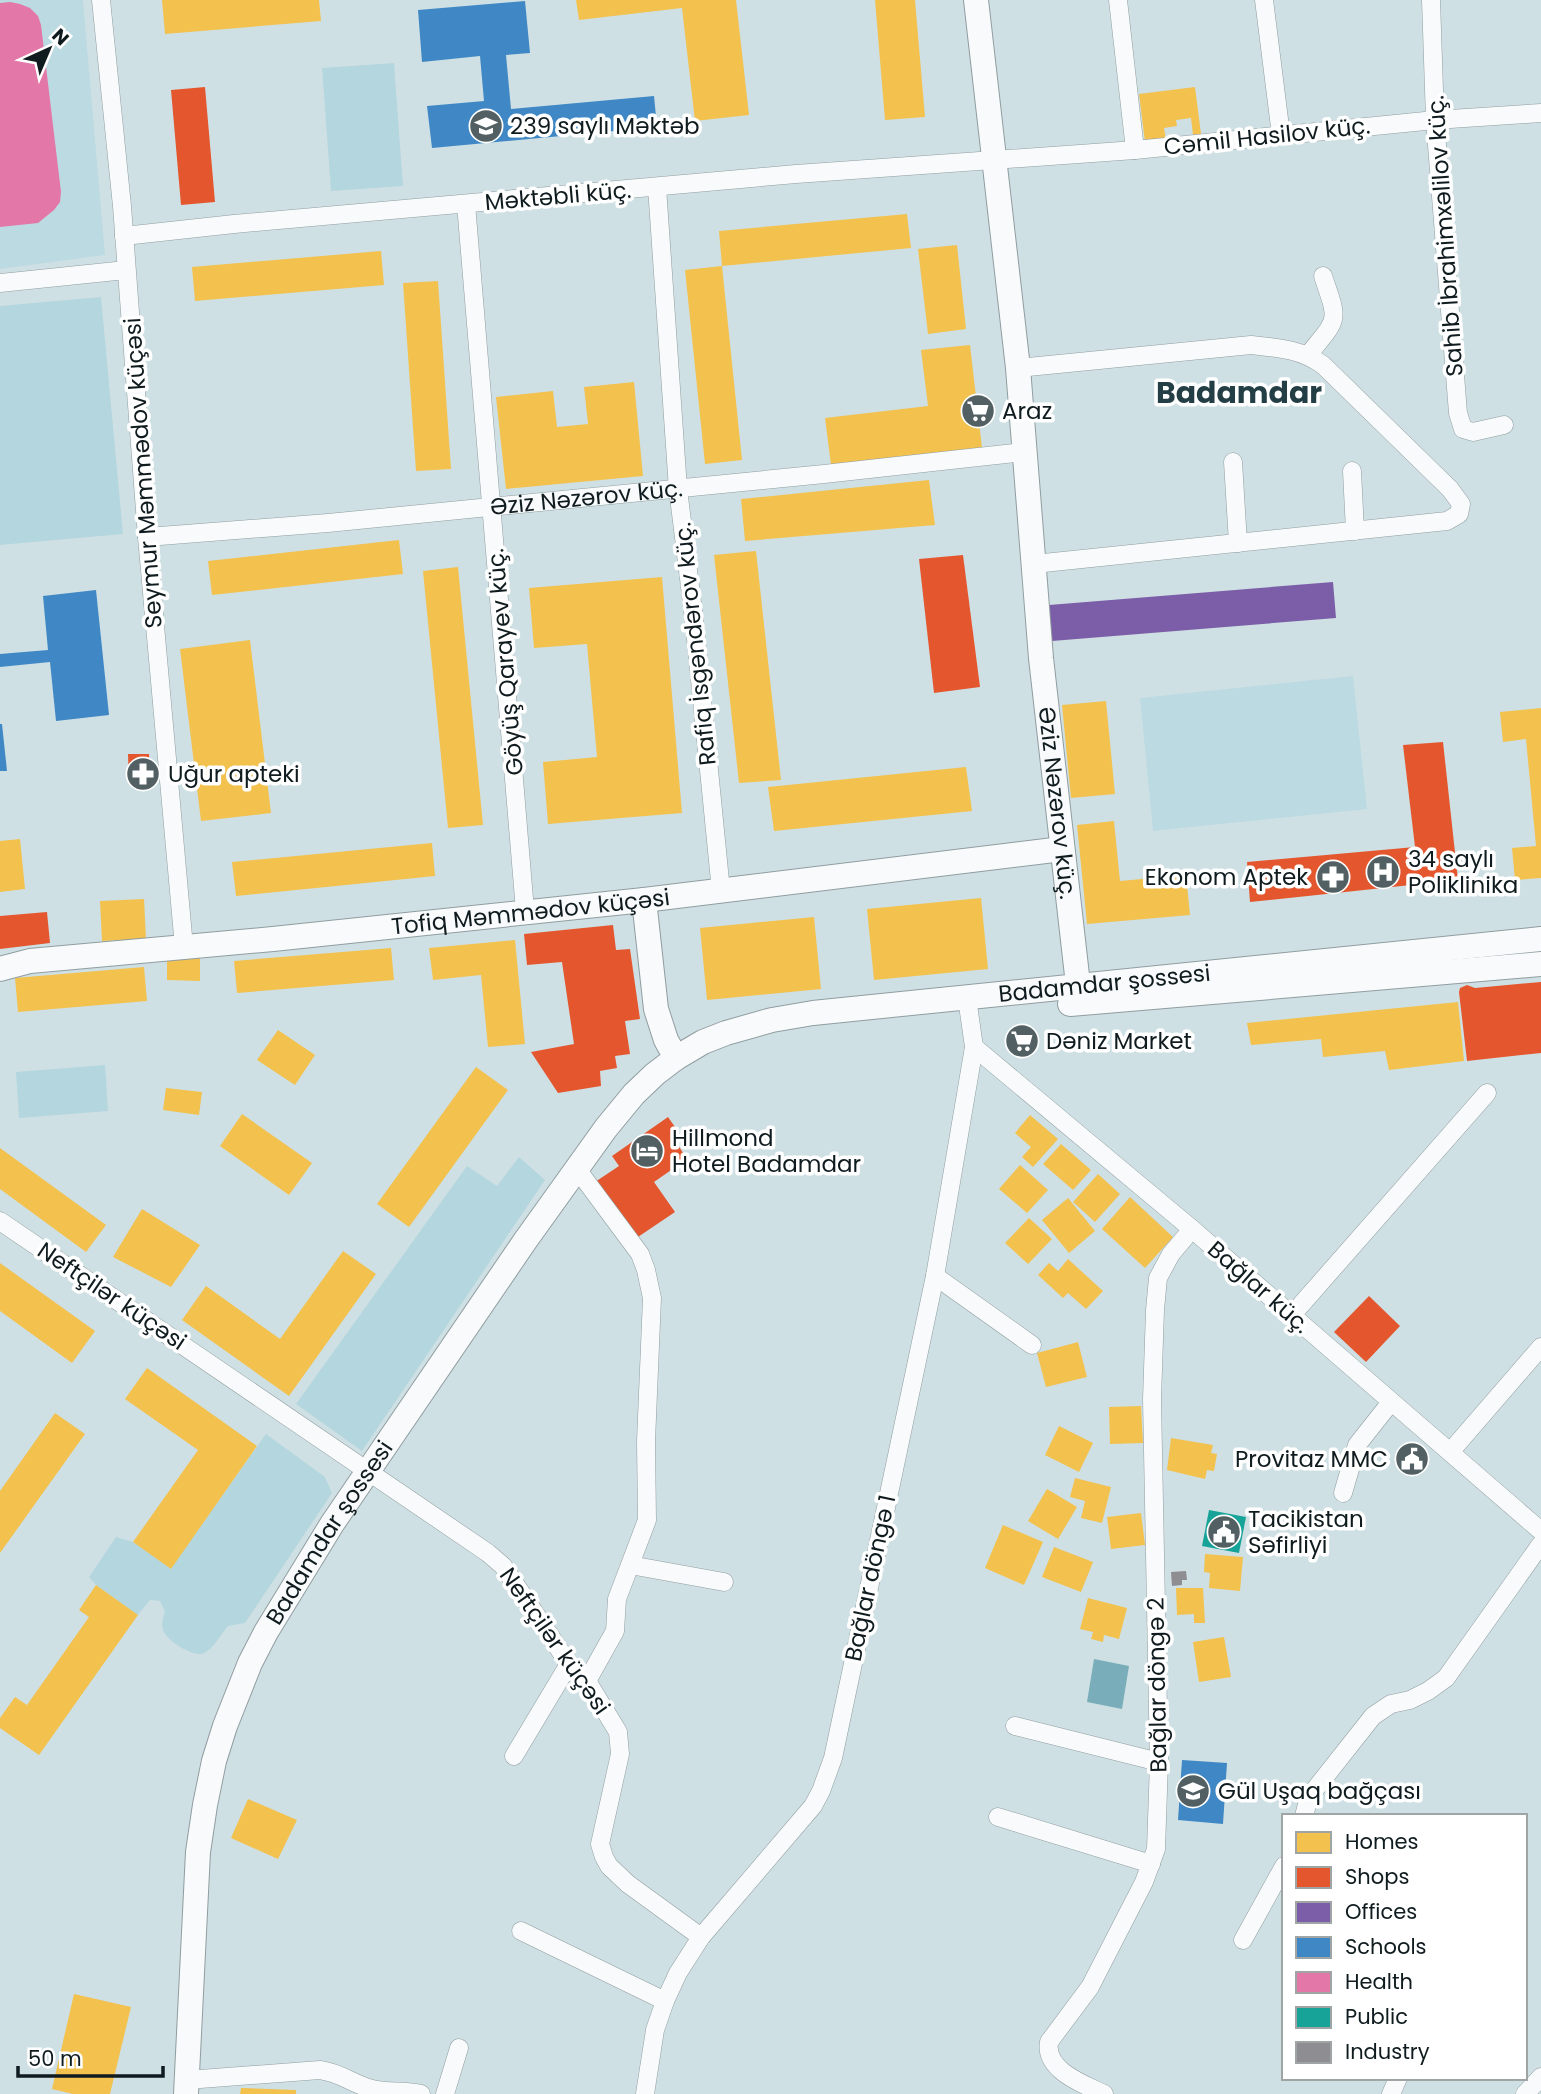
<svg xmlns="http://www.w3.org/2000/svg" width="1541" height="2094" viewBox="0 0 1541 2094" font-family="Poppins,sans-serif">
  <rect width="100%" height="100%" fill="#cfe0e4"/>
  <!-- built -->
  <g fill="#bcdae2">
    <path d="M0,0h83l22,255 -105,14z"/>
    <path d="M1353,676l14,133 -214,22 -13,-133z"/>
  </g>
  <!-- green -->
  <g fill="#b4d6de">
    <path d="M394,63l9,123 -72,5 -9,-123z"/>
    <path d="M101,297l22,237 -123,11v-239z"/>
    <path d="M105,1065l3,46 -89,7 -3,-46z"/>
    <path d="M519,1157l26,23 -183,271 -66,-47 171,-238 30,20z"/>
    <path d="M266,1434l59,43 7,16 -87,130 -17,3c-7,8 -16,26 -27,28 -10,1 -32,-12 -37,-22 -4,-7 -1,-14 1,-21l-5,-10 -10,-1 -12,15 -42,-30 -7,-8 27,-40 17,5 38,26z"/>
  </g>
  <!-- water -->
  <path fill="#78adb9" d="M1094,1659l35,7 -7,43 -35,-7z"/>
  <!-- homes -->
  <g fill="#f2c14e">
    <path d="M162,0h157l2,21 -156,13z"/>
    <path d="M576,0h160l13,115 -54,6 -13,-113 -103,12z"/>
    <path d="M875,0h40l10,117 -40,3z"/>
    <path d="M1195,87l6,47 -8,1 -2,-17 -15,2 1,6 -13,2 2,12 -21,2 -6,-48z"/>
    <path d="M907,214l4,34 -189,18 -3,-35z"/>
    <path d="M957,245l9,84 -38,5 -10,-85z"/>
    <path d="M381,251l3,34 -189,16 -3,-34z"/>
    <path d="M722,266l20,194 -37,4 -20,-194z"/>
    <path d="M438,281l13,188 -35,2 -13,-188z"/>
    <path d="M970,345l12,103 -151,17 -6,-47 103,-12 -7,-56z"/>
    <path d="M634,382l9,94 -137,13 -10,-92 57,-6 4,36 31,-3 -4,-37z"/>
    <path d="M929,480l6,45 -190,16 -4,-42z"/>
    <path d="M399,540l4,34 -191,21 -4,-34z"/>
    <path d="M756,551l25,229 -42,3 -25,-228z"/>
    <path d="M458,567l25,258 -35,3 -25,-257z"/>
    <path d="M662,577l20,236 -134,11 -5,-62 54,-5 -10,-113 -53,4 -5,-60z"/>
    <path d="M250,640l21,173 -70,8 -21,-172z"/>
    <path d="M1106,701l9,93 -44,4 -9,-93z"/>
    <path d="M1541,708v170l-26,2 -3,-32 24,-2 -10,-107 -23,3 -3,-30z"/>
    <path d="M966,767l6,44 -198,20 -6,-44z"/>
    <path d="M1114,821l6,60 66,-6 4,40 -103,9 -10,-99z"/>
    <path d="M20,839l5,50 -25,3v-51z"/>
    <path d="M432,843l3,33 -199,20 -4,-34z"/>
    <path d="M981,898l7,71 -114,11 -7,-71z"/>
    <path d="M144,899l2,40 -44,2 -2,-40z"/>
    <path d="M814,917l7,72 -114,11 -7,-72z"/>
    <path d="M515,940l10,104 -37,3 -7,-72 -48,5 -4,-32z"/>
    <path d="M391,948l3,32 -157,13 -3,-32z"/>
    <path d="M167,957l33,1v23l-33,-1z"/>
    <path d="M144,967l3,34 -129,11 -3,-34z"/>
    <path d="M1458,1002l6,59 -75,9 -4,-19 -62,6 -2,-18 -70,6 -4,-22z"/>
    <path d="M278,1030l37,25 -20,30 -38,-25z"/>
    <path d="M476,1067l32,23 -99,137 -32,-23z"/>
    <path d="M166,1088l36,4 -3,23 -36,-5z"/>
    <path d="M242,1114l70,49 -23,32 -69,-49z"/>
    <path d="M1030,1115l28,24 -25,28 -11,-10 9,-10 -16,-14z"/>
    <path d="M1061,1144l30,26 -18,20 -30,-26z"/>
    <path d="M0,1148l106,77 -20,27 -86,-63z"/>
    <path d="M1020,1165l28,25 -21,23 -28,-24z"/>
    <path d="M1098,1174l22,20 -25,28 -22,-20z"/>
    <path d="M1130,1197l43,40 -28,31 -43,-39z"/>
    <path d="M1068,1198l27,33 -26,22 -27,-33z"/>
    <path d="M142,1209l58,36 -29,42 -58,-30z"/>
    <path d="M1029,1218l23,21 -24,25 -23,-21z"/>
    <path d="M343,1251l33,23 -87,122 -107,-76 24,-34 74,53z"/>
    <path d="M1068,1259l35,32 -17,18 -18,-16 -5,5 -25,-23 11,-12 9,8z"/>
    <path d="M0,1263l95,68 -23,32 -72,-52z"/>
    <path d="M1078,1342l9,35 -41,10 -9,-34z"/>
    <path d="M147,1368l110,78 -86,123 -38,-27 65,-92 -73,-51z"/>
    <path d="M1141,1406l2,37 -33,1 -1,-37z"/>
    <path d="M55,1413l30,21 -85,119v-62z"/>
    <path d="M1059,1426l34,17 -14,29 -34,-17z"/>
    <path d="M1171,1438l42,7 -2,8 6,1 -3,17 -7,-1 -2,9 -38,-9z"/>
    <path d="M1075,1478l36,9 -9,36 -21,-5 4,-17 -15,-4z"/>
    <path d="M1047,1489l30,18 -19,32 -30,-18z"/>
    <path d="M1141,1513l4,32 -34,4 -4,-32z"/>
    <path d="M1003,1525l40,17 -19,43 -39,-17z"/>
    <path d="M1054,1547l39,15 -12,30 -39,-15z"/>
    <path d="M1205,1554l38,3 -3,34 -31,-3 1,-15 -6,-1z"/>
    <path d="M96,1585l42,30 -99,140 -39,-27v-10l15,-21 12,8 62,-88 -10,-7z"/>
    <path d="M1176,1588h27l2,35h-11v-9l-17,1z"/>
    <path d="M1088,1598l39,10 -8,31 -15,-4 -1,7 -12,-3 2,-7 -13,-3z"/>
    <path d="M1224,1637l7,40 -32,5 -6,-40z"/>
    <path d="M248,1799l49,21 -19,39 -47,-21z"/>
    <path d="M74,1994l57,13 -21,87h-37l-21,-5z"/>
    <path d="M241,2088l55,2v4h-56z"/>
  </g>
  <!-- shops -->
  <g fill="#e4572e">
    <path d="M205,87l10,115 -34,3 -10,-115z"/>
    <path d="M963,555l17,132 -46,6 -15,-134z"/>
    <path d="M1443,742l15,138 -208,22 -3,-40 168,-15 -12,-102z"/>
    <path d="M128,754h21l1,29 -21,1z"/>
    <path d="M47,912l3,31 -50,6v-33z"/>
    <path d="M613,925l3,25 14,-1 10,70 -15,2 5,33 -15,2 2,12 -17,3 1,15 -43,7 -27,-41 43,-8 -12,-82 -35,3 -3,-31z"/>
    <path d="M1541,982v71l-74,8 -8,-69 1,-4 7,-3 8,3z"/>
    <path d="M668,1117l14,20 -6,5 11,17 -33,23 21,30 -40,27 -40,-57 24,-16 -7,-10z"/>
    <path d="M1369,1296l31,30 -34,36 -32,-30z"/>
  </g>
  <!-- offices -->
  <path fill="#7b5ea7" d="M1333,582l3,36 -284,23 -3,-36z"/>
  <!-- schools -->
  <g fill="#3f88c5">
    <path d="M525,1l5,52 -24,2 5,54 143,-13 3,31 -225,21 -5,-42 57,-5 -4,-45 -58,6 -4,-52z"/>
    <path d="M96,590l13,125 -53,6 -6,-59 -50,5v-13l48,-4 -5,-54z"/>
    <path d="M0,724h2l5,47h-7z"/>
    <path d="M1182,1760l45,3 -4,61 -45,-4z"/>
  </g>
  <!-- health -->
  <path fill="#e377a8" d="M10,2l10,2 10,4 8,8 3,9 20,167 -1,10 -6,8 -16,13 -38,4v-224z"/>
  <!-- public -->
  <path fill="#17a398" d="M1209,1510l37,7 -7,36 -37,-7z"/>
  <!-- industry -->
  <path fill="#8d8d92" d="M1186,1571l1,9h-5v5l-10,1 -1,-14z"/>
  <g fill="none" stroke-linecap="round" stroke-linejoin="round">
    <!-- street casing -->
    <g stroke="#909da0" stroke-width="19">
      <g id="street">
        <path d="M101,0l21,206 25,331 37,410"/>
        <path d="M1118,0l17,150"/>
        <path d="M1264,0l17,135"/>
        <path d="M1431,0l4,120 23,293 5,16 10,3 31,-7"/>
        <path d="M657,187l21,302 16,130 27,272"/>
        <path d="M466,204l59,707"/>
        <path d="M124,236l110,-12 562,-50 339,-24 300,-30 106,-7"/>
        <path d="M0,283l126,-13"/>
        <path d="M1308,355c31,-38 31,-32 15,-79"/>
        <path d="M1018,368l233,-23c28,3 49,4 72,20l127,124 11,15 -2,10 -12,7 -413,43"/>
        <path d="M1233,462l5,81"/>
        <path d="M1352,471l3,60"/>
        <path id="s1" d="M147,537l181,-14 496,-49 200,-22"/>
        <path d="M974,1047l218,182 349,302"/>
        <path d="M577,1169l63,85 6,16 6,28 -6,143 1,79 -30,79 -2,32 -28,50"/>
        <path d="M0,1221l488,332 15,13 66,98 18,17 31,51 2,22 -20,90 4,13 5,9 19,18 73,53"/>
        <path d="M935,1276l97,69"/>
        <path d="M1292,1315l195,-222"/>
        <path d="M1451,1451l90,-104"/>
        <path d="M1343,1493l14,-48 34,-43"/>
        <path d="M630,1565l94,17"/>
        <path d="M1015,1726l144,36"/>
        <path d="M514,1756l55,-92"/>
        <path d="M1304,1816l5,-19 64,-81 18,-12 19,-4 18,-9 18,-13 95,-134"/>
        <path d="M998,1817l153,47"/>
        <path d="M521,1931l144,70"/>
        <path d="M1243,1940l41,-74"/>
        <path d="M187,2080l133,-10c22,3 32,14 52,19 16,4 33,1 49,5"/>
        <path d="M445,2094l14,-46"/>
        <path d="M645,2094l10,-64 10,-29 13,-28 23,-36 112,-131 8,-15 12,-33 102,-482 39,-229 -7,-49"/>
        <path d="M1104,2094c-21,-10 -60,-24 -55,-52l41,-55 54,-105 12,-33 3,-87 -7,-363 3,-89 3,-32 13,-24 21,-25"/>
        <path d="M1391,2094l7,-16"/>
        <path d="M1525,2094l16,-17"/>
      </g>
    </g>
    <!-- secondary casing -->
    <g stroke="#909da0" stroke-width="26">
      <g id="secondary">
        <path id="s2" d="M976,0l42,368 23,290 39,344"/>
        <path d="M644,900l12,109 10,31 10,18"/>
        <path id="s3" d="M0,969l30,-8 243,-22 371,-39 418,-51"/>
        <path d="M1070,1004l471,-40"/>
        <path id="s4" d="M186,2094l12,-242 7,-47 9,-44 11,-35 25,-63 16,-31 66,-108 193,-283 81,-113 28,-34 21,-20 21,-16 27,-16 23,-9 46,-13 41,-7 728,-74"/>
      </g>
    </g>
    <!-- street -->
    <use href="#street" stroke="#f8fafb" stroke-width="18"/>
    <!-- secondary -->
    <use href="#secondary" stroke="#f8fafb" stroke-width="24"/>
  </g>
  <!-- icons -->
  <defs>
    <g id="school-disc" transform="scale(1.75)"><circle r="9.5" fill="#526063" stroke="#fff"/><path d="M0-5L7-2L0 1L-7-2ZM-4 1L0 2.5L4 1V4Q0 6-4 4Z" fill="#fff"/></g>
    <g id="supermarket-disc" transform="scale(1.75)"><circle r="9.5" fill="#526063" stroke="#fff"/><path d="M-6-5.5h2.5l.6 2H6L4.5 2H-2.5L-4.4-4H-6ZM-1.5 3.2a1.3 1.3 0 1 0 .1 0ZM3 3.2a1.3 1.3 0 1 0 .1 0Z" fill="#fff"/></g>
    <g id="pharmacy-disc" transform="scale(1.75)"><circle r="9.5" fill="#526063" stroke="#fff"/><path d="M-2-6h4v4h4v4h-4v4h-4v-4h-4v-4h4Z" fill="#fff"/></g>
    <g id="hospital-disc" transform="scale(1.75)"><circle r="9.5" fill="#526063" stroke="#fff"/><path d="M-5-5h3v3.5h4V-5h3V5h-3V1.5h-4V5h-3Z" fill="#fff"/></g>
    <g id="hotel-disc" transform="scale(1.75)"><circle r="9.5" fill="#526063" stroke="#fff"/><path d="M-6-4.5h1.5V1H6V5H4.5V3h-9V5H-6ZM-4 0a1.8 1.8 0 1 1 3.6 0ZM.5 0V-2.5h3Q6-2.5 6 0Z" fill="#fff"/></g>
    <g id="civic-disc" transform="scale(1.75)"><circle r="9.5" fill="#526063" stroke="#fff"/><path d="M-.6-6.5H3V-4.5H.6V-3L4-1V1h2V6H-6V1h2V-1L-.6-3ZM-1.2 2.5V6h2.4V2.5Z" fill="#fff"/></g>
  </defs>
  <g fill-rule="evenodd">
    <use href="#school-disc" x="486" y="126"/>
    <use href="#supermarket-disc" x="978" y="411"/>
    <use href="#pharmacy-disc" x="143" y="774"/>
    <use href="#hospital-disc" x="1383" y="872"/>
    <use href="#pharmacy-disc" x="1333" y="877"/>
    <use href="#supermarket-disc" x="1022" y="1041"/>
    <use href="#hotel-disc" x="647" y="1151"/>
    <use href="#civic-disc" x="1412" y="1459"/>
    <use href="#civic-disc" x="1224" y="1532"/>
    <use href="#school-disc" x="1193" y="1791"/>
  </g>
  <g text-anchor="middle" stroke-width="7" stroke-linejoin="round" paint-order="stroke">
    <!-- poi labels -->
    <g font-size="23" fill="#0f1b1e" stroke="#fff" text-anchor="start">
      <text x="510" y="134">239 saylı Məktəb</text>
      <text x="1002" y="419">Araz</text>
      <text x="168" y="782">Uğur apteki</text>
      <text x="1408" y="867">34 saylı<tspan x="1408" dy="26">Poliklinika</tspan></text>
      <text x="1308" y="885" text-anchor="end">Ekonom Aptek</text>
      <text x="1046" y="1049">Dəniz Market</text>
      <text x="672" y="1146">Hillmond<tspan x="672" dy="26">Hotel Badamdar</tspan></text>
      <text x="1388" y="1467" text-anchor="end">Provitaz MMC</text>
      <text x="1248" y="1527">Tacikistan<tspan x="1248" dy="26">Səfirliyi</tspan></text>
      <text x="1218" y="1799">Gül Uşaq bağçası</text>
    </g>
    <!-- street labels -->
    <g font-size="23" fill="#0f1b1e" stroke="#fff">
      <text transform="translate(1267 136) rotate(-6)" y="8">Cəmil Hasilov küç.</text>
      <text transform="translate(558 196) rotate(-5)" y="8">Məktəbli küç.</text>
      <text transform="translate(1445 236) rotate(-94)" y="8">Sahib İbrahimxəlilov küç.</text>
      <text transform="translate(143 473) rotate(-94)" y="8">Seymur Məmmədov küçəsi</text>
      <text dy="8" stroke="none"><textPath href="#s1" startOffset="441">Əziz Nəzərov küç.</textPath></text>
      <text transform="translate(695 644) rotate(-96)" y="8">Rafiq İsgəndərov küç.</text>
      <text transform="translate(505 662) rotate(-95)" y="8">Göyüş Qarayev küç.</text>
      <text dy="8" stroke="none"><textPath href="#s2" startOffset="807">Əziz Nəzərov küç.</textPath></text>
      <text dy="8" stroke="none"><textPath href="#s3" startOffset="534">Tofiq Məmmədov küçəsi</textPath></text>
      <text dy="8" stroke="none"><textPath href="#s4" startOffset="1620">Badamdar şossesi</textPath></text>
      <text transform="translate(1259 1287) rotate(41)" y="8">Bağlar küç.</text>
      <text transform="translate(112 1296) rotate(34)" y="8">Neftçilər küçəsi</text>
      <text dy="8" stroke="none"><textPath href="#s4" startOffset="592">Badamdar şossesi</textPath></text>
      <text transform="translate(870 1578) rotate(-78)" y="8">Bağlar döngə 1</text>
      <text transform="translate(555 1641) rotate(55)" y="8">Neftçilər küçəsi</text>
      <text transform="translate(1157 1685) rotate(-91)" y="8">Bağlar döngə 2</text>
    </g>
    <!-- district labels -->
    <g font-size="30" font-weight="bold" fill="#233e44" stroke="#fff">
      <text x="1239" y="403">Badamdar</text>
    </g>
  </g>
  <!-- legend -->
  <rect x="1282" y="1814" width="245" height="266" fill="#ffffff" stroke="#9fa4a5" stroke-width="2"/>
  <rect x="1296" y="1832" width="35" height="21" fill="#f2c14e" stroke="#9fa4a5" stroke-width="2"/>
  <text x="1345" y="1849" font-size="21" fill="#0f1b1e">Homes</text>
  <rect x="1296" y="1867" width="35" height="21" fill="#e4572e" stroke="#9fa4a5" stroke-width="2"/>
  <text x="1345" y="1884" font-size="21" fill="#0f1b1e">Shops</text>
  <rect x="1296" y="1902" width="35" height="21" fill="#7b5ea7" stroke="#9fa4a5" stroke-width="2"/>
  <text x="1345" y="1919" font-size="21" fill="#0f1b1e">Offices</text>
  <rect x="1296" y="1937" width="35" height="21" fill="#3f88c5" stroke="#9fa4a5" stroke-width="2"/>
  <text x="1345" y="1954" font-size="21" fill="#0f1b1e">Schools</text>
  <rect x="1296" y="1972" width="35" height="21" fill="#e377a8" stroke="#9fa4a5" stroke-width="2"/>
  <text x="1345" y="1989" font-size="21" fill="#0f1b1e">Health</text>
  <rect x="1296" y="2007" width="35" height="21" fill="#17a398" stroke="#9fa4a5" stroke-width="2"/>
  <text x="1345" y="2024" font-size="21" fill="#0f1b1e">Public</text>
  <rect x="1296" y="2042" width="35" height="21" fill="#8d8d92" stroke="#9fa4a5" stroke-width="2"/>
  <text x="1345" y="2059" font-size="21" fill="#0f1b1e">Industry</text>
  <!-- north arrow -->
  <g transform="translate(49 49) rotate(44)" stroke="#ffffff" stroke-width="5" paint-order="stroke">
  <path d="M0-5L12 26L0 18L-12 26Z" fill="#0f1b1e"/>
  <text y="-10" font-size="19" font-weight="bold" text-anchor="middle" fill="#0f1b1e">N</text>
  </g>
  <!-- scale -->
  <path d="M18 2066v10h145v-10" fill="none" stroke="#0f1b1e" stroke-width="3.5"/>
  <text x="28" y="2066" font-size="21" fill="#0f1b1e" stroke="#ffffff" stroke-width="5" paint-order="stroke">50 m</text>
</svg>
